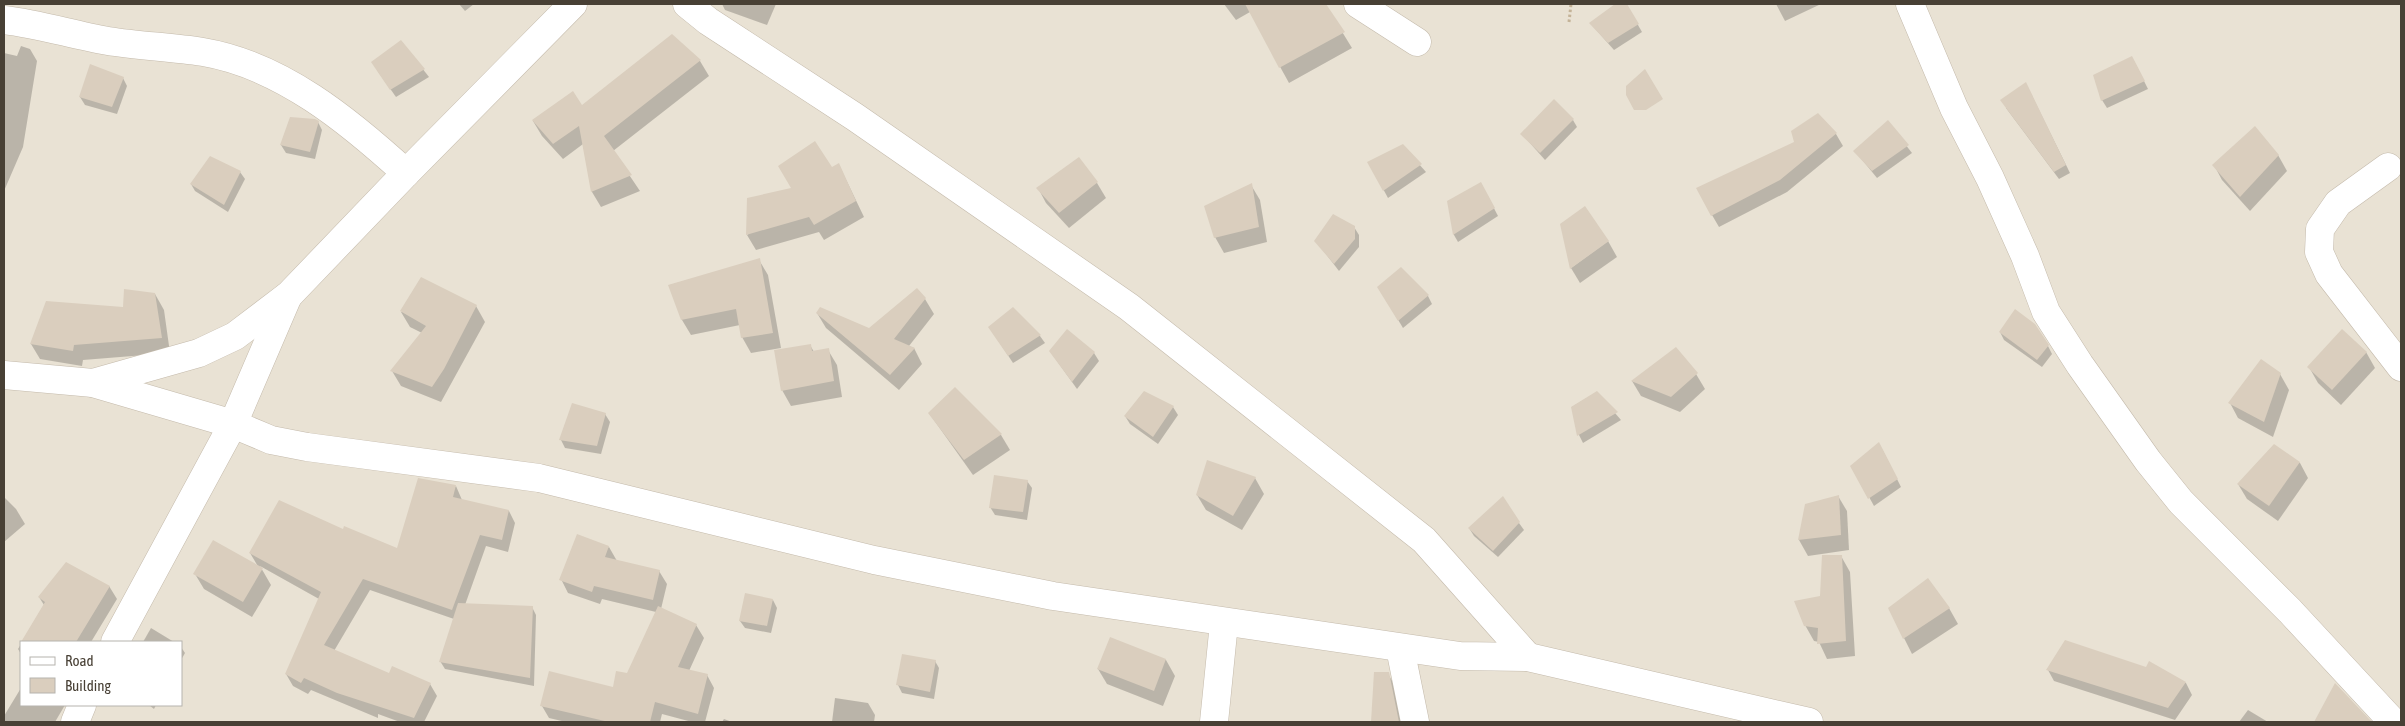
<svg xmlns="http://www.w3.org/2000/svg" width="2405" height="726" viewBox="0 0 2405 726" font-family="'Asap Condensed',sans-serif">
  <rect width="100%" height="100%" fill="#f5f0e6"/>
  <!-- residential -->
  <path fill="#e9e2d4" fill-rule="evenodd" d="M4,4h2397v718h-2397zM21,642h160v63h-160z"/>
  <!-- shadow -->
  <g fill="#0003">
    <path d="M459,4h15l-9,7z"/>
    <path d="M722,4h54l-9,21 -42,-15z"/>
    <path d="M1224,4h50l6,11 17,-11h28l27,44 -63,35 -39,-71 -14,8z"/>
    <path d="M1617,4h9l16,28 -28,18 -23,-26z"/>
    <path d="M1776,4h45l-36,17z"/>
    <path d="M672,36l28,25 9,15 -96,75 27,40 -39,16 -9,-15 -9,-48 -20,15 -21,-23 -9,-15 49,-14z"/>
    <path d="M401,41l28,36 -33,20 -19,-27z"/>
    <path d="M21,46l9,3 7,12 -14,86 -19,44v-138l13,3z"/>
    <path d="M2136,65l12,24 -41,19 -5,-8z"/>
    <path d="M123,78l4,8 -10,28 -32,-9 -5,-8z"/>
    <path d="M2030,92l40,81 -11,6 -53,-71z"/>
    <path d="M1818,115l18,19 7,12 -56,46 -68,35 -7,-12 84,-72z"/>
    <path d="M1573,120l4,7 -32,33 -23,-26z"/>
    <path d="M318,122l4,8 -7,29 -29,-6 -5,-8z"/>
    <path d="M1888,122l24,31 -35,25 -22,-27z"/>
    <path d="M1403,146l23,26 -38,26 -19,-35z"/>
    <path d="M2278,155l9,16 -37,40 -28,-31 -8,-15z"/>
    <path d="M839,165l25,52 -40,23 -5,-8 -63,18 -9,-15z"/>
    <path d="M240,172l5,7 -17,33 -33,-21 -4,-7z"/>
    <path d="M1097,183l9,15 -37,30 -23,-25 -8,-15z"/>
    <path d="M1251,185l9,15 7,42 -43,11 -9,-16z"/>
    <path d="M1485,191l13,25 -40,26 -4,-7 -6,-33z"/>
    <path d="M1354,227l5,8v12l-20,24 -23,-30z"/>
    <path d="M1608,241l9,16 -37,26 -9,-15z"/>
    <path d="M759,260l9,15 13,73 -30,5 -9,-16 -2,-12 -49,10 -9,-15 -12,-35z"/>
    <path d="M1401,269l27,27 4,8 -29,24 -24,-40z"/>
    <path d="M916,290l9,9 9,15 -25,32 5,2 8,16 -23,26 -73,-62 -9,-15 53,17z"/>
    <path d="M155,294l9,16 6,43 -87,7 -1,6 -42,-7 -9,-15 93,-35z"/>
    <path d="M476,306l9,16 -44,80 -40,-16 -9,-15 30,-38 -12,-6 -9,-15z"/>
    <path d="M1013,309l27,27 5,7 -32,20 -19,-29z"/>
    <path d="M1067,331l27,22 5,8 -22,28 -27,-38z"/>
    <path d="M2000,332l48,14 4,8 -10,13 -38,-27z"/>
    <path d="M810,345l4,7 14,-2 9,15 5,32 -51,9 -9,-16z"/>
    <path d="M2366,352l9,16 -34,37 -23,-22 -9,-16z"/>
    <path d="M1696,374l9,15 -25,23 -39,-16 -9,-15z"/>
    <path d="M2280,374l9,16 -16,47 -35,-19 -8,-15z"/>
    <path d="M1144,392l29,15 5,8 -20,29 -28,-20 -5,-8z"/>
    <path d="M1597,392l24,28 -38,23 -4,-8 -7,-28z"/>
    <path d="M929,413l72,22 9,15 -37,25z"/>
    <path d="M605,414l5,8 -9,32 -36,-6 -4,-8z"/>
    <path d="M2274,445l26,18 8,15 -30,43 -31,-22 -9,-15z"/>
    <path d="M1883,451l18,36 -27,19 -22,-40z"/>
    <path d="M1255,478l9,16 -22,36 -36,-20 -9,-15z"/>
    <path d="M1027,481l5,7 -5,32 -32,-5 -5,-8z"/>
    <path d="M456,486l6,14 47,11 6,12 -7,29 -22,-6 -21,59 67,2 4,8 -2,71 -89,-17 -5,-8 14,-42 -84,-29 -36,61 56,24 40,9 7,12 -13,26h-24l-22,-8v4l-67,-28 -3,4 -15,-8 -7,-12 33,-75 -59,-33 11,19 -19,32 -48,-28 -9,-15 64,-6 -9,-15 94,-22 54,19z"/>
    <path d="M1838,496l9,15 2,39 -41,6 -9,-16 7,-35z"/>
    <path d="M4,497l12,12 9,15 -21,18z"/>
    <path d="M1519,523l5,7 -26,27 -24,-21 -5,-8z"/>
    <path d="M609,547l8,14 42,10 8,13 -6,25 35,16 8,13 -15,33 18,4 7,13 -9,34h-13l-30,-8 -2,8h-94l-17,-4 -7,-12 72,-18 14,-13 28,-63 -54,-13 -2,5 -32,-11 -7,-14z"/>
    <path d="M1841,556l9,16 5,84 -28,3 -8,-17 -5,-1 -9,-16z"/>
    <path d="M109,586l8,13 -26,43h-69l22,-37 -5,-8z"/>
    <path d="M773,600l4,8 -6,25 -26,-5 -5,-7z"/>
    <path d="M1889,608h60l9,16 -46,30z"/>
    <path d="M151,628l23,14h-31z"/>
    <path d="M1111,639l55,21 9,16 -12,30 -56,-22 -9,-15z"/>
    <path d="M21,644v10l-3,-5z"/>
    <path d="M181,647l4,6 -4,7z"/>
    <path d="M935,661l4,7 -5,31 -32,-6 -4,-8z"/>
    <path d="M2150,663l36,20 6,12 -17,25 -121,-39 -6,-11 98,-1z"/>
    <path d="M1375,673l13,1 9,15 8,33h-33z"/>
    <path d="M2335,685l26,28 6,9h-51z"/>
    <path d="M21,688v17h44l-10,17h-51v-6z"/>
    <path d="M835,698l33,5 7,12 -1,7h-42z"/>
    <path d="M149,705h7l-2,4z"/>
    <path d="M2248,710l20,12h-29z"/>
    <path d="M724,719l8,3h-10z"/>
  </g>
  <!-- building -->
  <g fill="#dacebe">
    <path d="M1245,4h81l19,28 -66,36z"/>
    <path d="M1615,4h12l12,20 -31,19 -19,-20z"/>
    <path d="M672,34l29,26 -97,76 28,39 -41,17 -12,-66 -26,18 -21,-24 41,-29 9,14z"/>
    <path d="M401,40l24,29 -35,21 -19,-28z"/>
    <path d="M2132,56l13,25 -44,20 -8,-26z"/>
    <path d="M90,64l34,13 -12,30 -33,-10z"/>
    <path d="M1645,69l18,30 -17,11h-12l-8,-15v-9z"/>
    <path d="M2026,82l40,83 -12,7 -54,-72z"/>
    <path d="M1554,99l20,20 -34,34 -20,-19z"/>
    <path d="M1818,113l19,20 -57,47 -69,36 -15,-28 98,-46 -3,-11z"/>
    <path d="M290,117l25,2 4,2 -9,31 -30,-7z"/>
    <path d="M1888,120l21,25 -37,26 -19,-20z"/>
    <path d="M2255,126l24,29 -39,42 -28,-32z"/>
    <path d="M815,141l17,26 7,-4 17,38 -42,24 -5,-8 -63,18 1,-37 44,-10 -13,-22z"/>
    <path d="M1403,144l19,20 -39,27 -16,-29z"/>
    <path d="M210,156l31,15 -17,34 -34,-21z"/>
    <path d="M1079,157l19,25 -39,31 -23,-25z"/>
    <path d="M1481,182l14,26 -42,27 -6,-34z"/>
    <path d="M1252,183l7,44 -45,11 -10,-32z"/>
    <path d="M1585,206l24,35 -39,28 -10,-45z"/>
    <path d="M1333,214l22,12v13l-21,25 -20,-23z"/>
    <path d="M760,258l13,75 -32,5 -5,-29 -55,11 -13,-35z"/>
    <path d="M1401,267l28,28 -31,26 -21,-34z"/>
    <path d="M421,277l56,28 -33,64 -12,18 -42,-16 36,-45 -26,-15z"/>
    <path d="M917,288l9,10 -32,41 21,9 -25,27 -74,-62 4,-6 49,21z"/>
    <path d="M124,289l31,4 7,45 -88,7 -1,6 -43,-7 16,-43 77,6z"/>
    <path d="M1013,307l28,28 -33,21 -20,-29z"/>
    <path d="M2015,309l20,15 14,21 -12,15 -38,-28z"/>
    <path d="M1067,329l28,23 -23,30 -23,-31z"/>
    <path d="M2342,329l25,23 -35,38 -25,-23z"/>
    <path d="M811,344l1,7 17,-3 5,33 -53,10 -7,-41z"/>
    <path d="M1676,347l22,26 -27,24 -40,-16z"/>
    <path d="M2261,359l20,14 -17,49 -36,-19z"/>
    <path d="M955,387l47,47 -38,26 -36,-47z"/>
    <path d="M1144,391l30,15 -21,31 -29,-21z"/>
    <path d="M1597,391l21,21 -41,24 -6,-29z"/>
    <path d="M572,403l34,10 -9,33 -38,-6z"/>
    <path d="M1879,442l19,37 -30,20 -18,-33z"/>
    <path d="M2274,444l26,18 -31,44 -32,-22z"/>
    <path d="M1207,460l49,17 -23,39 -37,-21z"/>
    <path d="M994,475l34,5 -5,32 -34,-4z"/>
    <path d="M418,478l38,7 -3,12 56,13 -7,30 -22,-5 -28,75 -89,-31 -39,66 65,28 3,-7 39,17 -17,35 -77,-25 -33,-15 -3,5 -16,-9 36,-82 -72,-39 30,-53 64,29 1,-3 53,22z"/>
    <path d="M1839,495l2,40 -43,5 7,-36z"/>
    <path d="M1503,496l17,26 -27,29 -25,-23z"/>
    <path d="M577,534l32,12 -4,11 55,13 -7,30 -59,-14 -2,6 -33,-12z"/>
    <path d="M213,540l50,28 -20,34 -50,-28z"/>
    <path d="M1822,555h20l4,86 -29,3 1,-16 -14,-2 -10,-25 26,-5z"/>
    <path d="M66,562l44,24 -34,56h-55l24,-40 -7,-5z"/>
    <path d="M1928,578l22,30 -47,31 -15,-31z"/>
    <path d="M745,593l28,6 -6,27 -28,-5z"/>
    <path d="M458,603l75,3 -3,72 -91,-16z"/>
    <path d="M658,606l39,18 -19,43 30,7 -10,40 -43,-12 -5,20h-41l-69,-16 9,-35 64,16 3,-16 11,2z"/>
    <path d="M1110,637l56,22 -12,32 -57,-22z"/>
    <path d="M2065,640l81,27 3,-6 37,21 -18,26 -122,-38z"/>
    <path d="M902,654l34,6 -6,32 -34,-7z"/>
    <path d="M1374,672h15l10,50h-28z"/>
    <path d="M2335,683l37,39h-58z"/>
  </g>
  <g fill="none" stroke-linecap="round" stroke-linejoin="round">
    <!-- street casing -->
    <g stroke="#c4baab" stroke-width="29">
      <g id="street">
        <path d="M687,4l21,17 147,96 274,190 295,233 104,117"/>
        <path d="M1358,4l59,38"/>
        <path d="M1910,4l44,104 36,70 35,78 21,56 34,53 68,96 33,41 109,109 103,111"/>
        <path d="M4,20c35,4 69,15 104,21 31,5 63,6 95,11 78,13 146,69 203,121"/>
        <path d="M2388,167l-50,36 -18,26 -1,23 10,22 72,93"/>
        <path d="M4,375l89,8 140,41 38,16 36,7 232,31 335,82 179,36 407,60 68,1 281,65"/>
        <path d="M93,383l106,-30 36,-17 54,-41 117,-122 167,-169"/>
        <path d="M115,642l118,-218 55,-128"/>
        <path d="M1400,648l15,74"/>
        <path d="M75,722l7,-17"/>
        <path d="M1214,722l10,-99"/>
      </g>
    </g>
    <!-- path -->
    <path stroke="#c4b398" stroke-width="3" stroke-dasharray="2.5 2.5" stroke-linecap="butt" d="M1569,22l2,-18"/>
    <!-- street -->
    <use href="#street" stroke="#fff" stroke-width="28"/>
  </g>
  <!-- border -->
  <rect width="2405" height="726" fill="none" stroke="#484035" stroke-width="10"/>
  <!-- legend -->
  <rect x="20" y="641" width="162" height="65" fill="#ffffff" stroke="#b6b3ae"/>
  <rect x="30" y="657" width="25" height="8" fill="#ffffff" stroke="#b6b3ae"/>
  <text x="65" y="666" font-size="15" fill="#484035">Road</text>
  <rect x="30" y="678" width="25" height="15" fill="#dacebe" stroke="#b6b3ae"/>
  <text x="65" y="691" font-size="15" fill="#484035">Building</text>
</svg>
